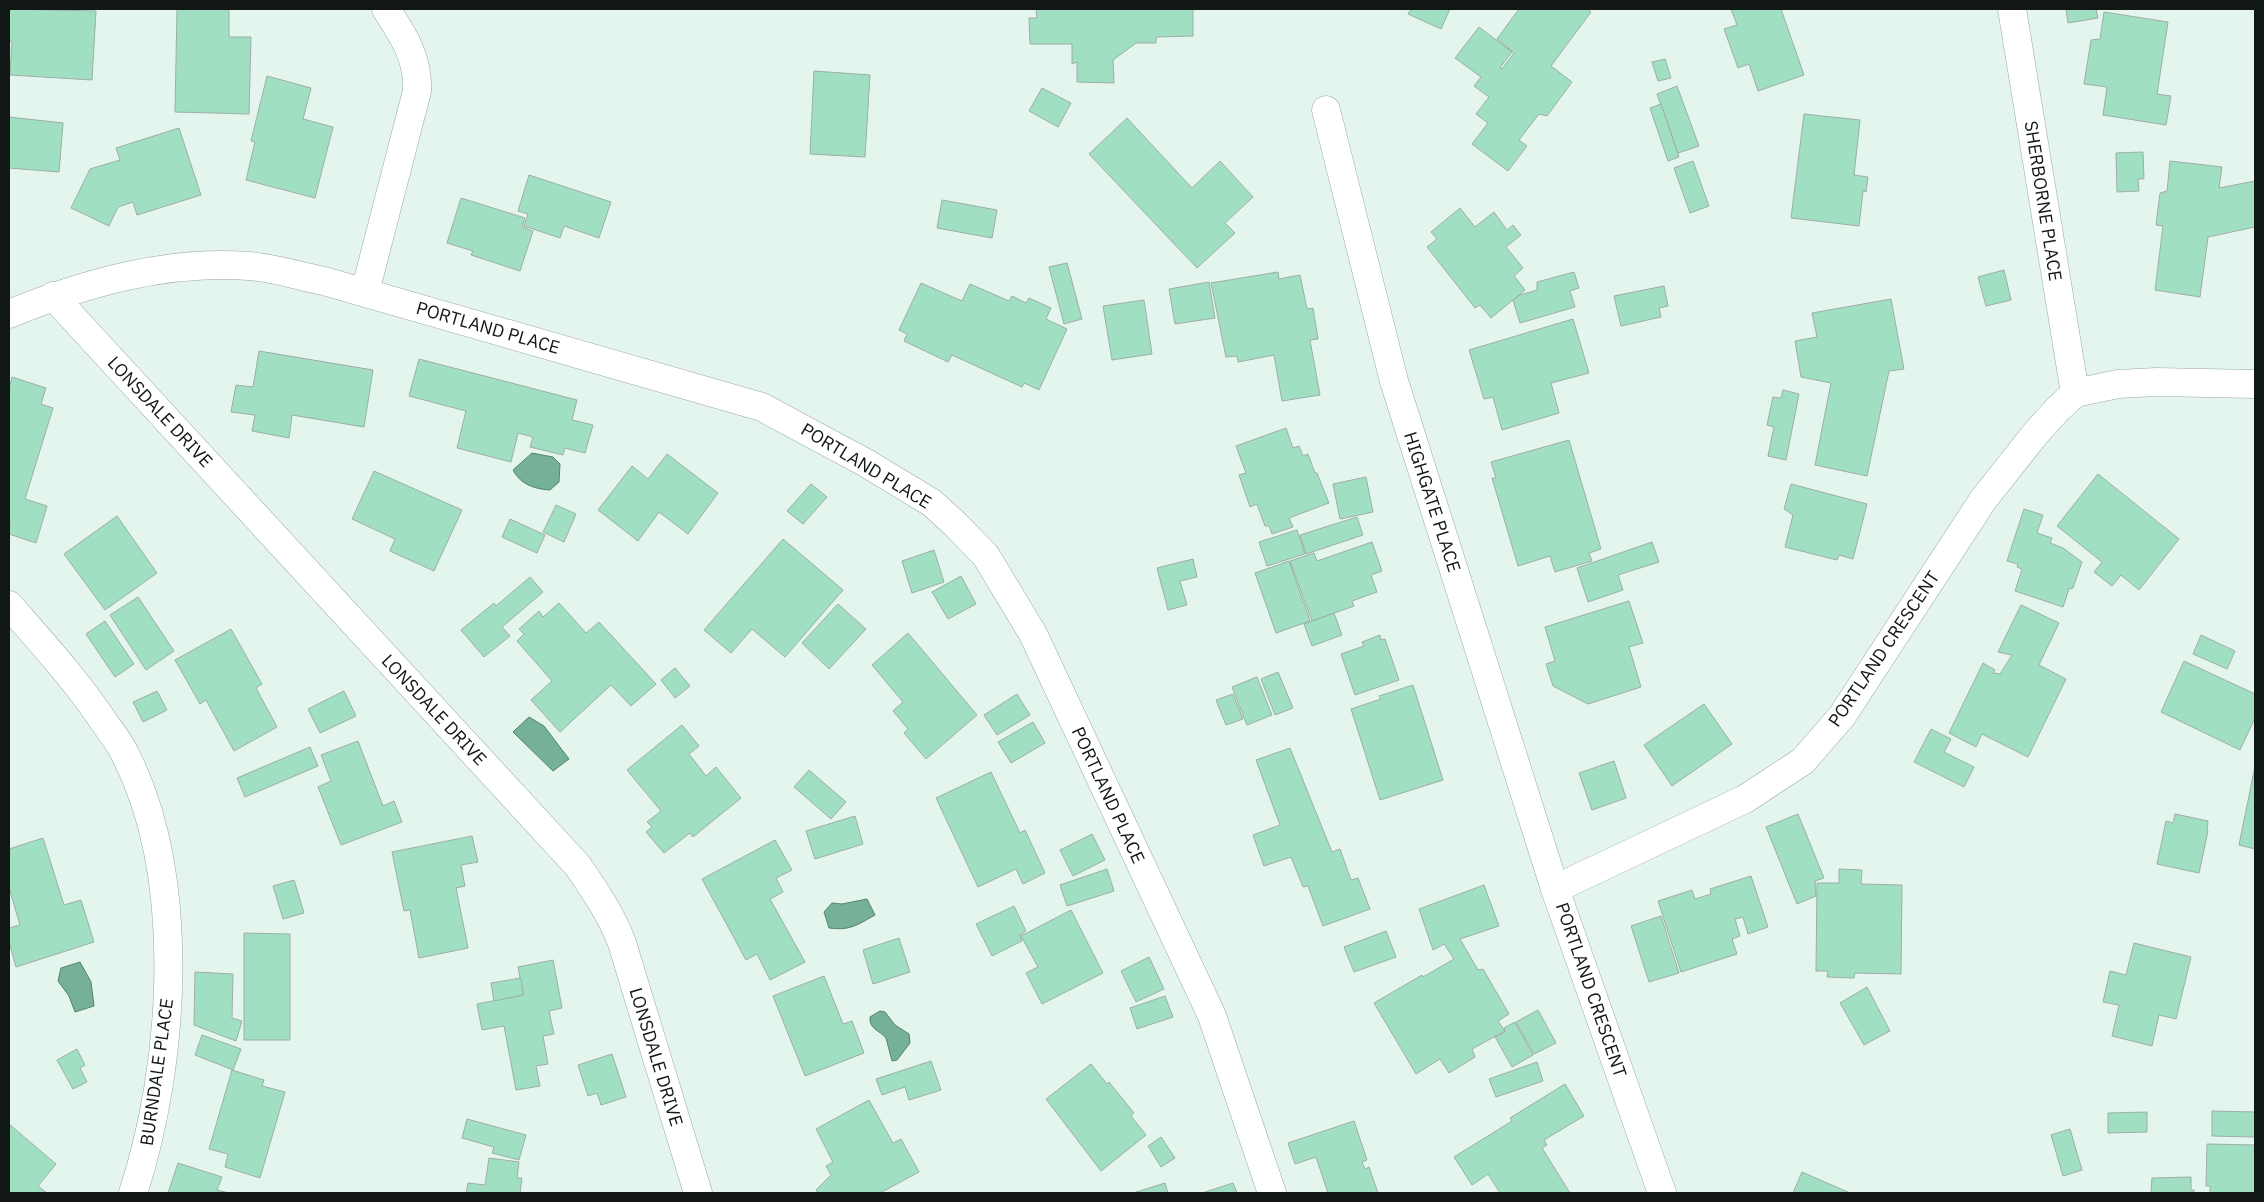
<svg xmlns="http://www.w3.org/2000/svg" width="2264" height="1202" viewBox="0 0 2264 1202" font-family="'IBM Plex Sans',sans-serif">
  <rect width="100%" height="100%" fill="#e4f5ed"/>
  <!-- water -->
  <g fill="#74b196" stroke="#56836f">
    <path d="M532,453l21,4 7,7 -1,18 -9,8c-16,-1 -30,-6 -37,-20z"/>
    <path d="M529,717l15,9 25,33 -16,12 -40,-39z"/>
    <path d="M867,899l8,16c-18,10 -25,16 -46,13l-5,-16 8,-9 10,1z"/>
    <path d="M80,962l11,20 3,24 -19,6 -6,-16 -11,-15 3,-13z"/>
    <path d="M880,1011l5,1 10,13 14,9 1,9 -13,17 -5,1 -6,-23c-7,-8 -17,-9 -16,-21z"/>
  </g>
  <!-- building -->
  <g fill="#a1dfc3" stroke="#9daea6">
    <path d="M9,9l87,2 -4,69 -82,-5 2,-34h-3z"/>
    <path d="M177,9h52v28h22l-2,77 -74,-2z"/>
    <path d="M1036,9h157v27l-37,1v6h-20l-23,17 1,23 -37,-1v-20l-5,2v-20h-42l-1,-26h8z"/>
    <path d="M1411,9h39l-9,20 -33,-15z"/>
    <path d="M1519,9h68l4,3 -40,54 21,16 -25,34 -8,-2 -20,26 8,6 -19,25 -36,-27 16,-21 -12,-9 13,-17 -15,-11 7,-9 -26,-19 24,-31 33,25 -12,16 2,1 12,-16 -17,-14z"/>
    <path d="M1731,9h50l23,66 -46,16 -9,-27 -11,4 -14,-39 13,-4z"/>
    <path d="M2066,9h30l2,9 -30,5z"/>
    <path d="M2104,12l64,10 -11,72 14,2 -5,29 -63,-10 4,-28 -23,-3 7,-44 9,-1z"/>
    <path d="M1665,59l6,19 -13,3 -6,-19z"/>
    <path d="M814,71l56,4 -5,82 -55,-3z"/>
    <path d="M267,76l44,12 -8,31 30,8 -18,71 -69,-18 9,-38 -4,-1z"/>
    <path d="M1677,86l22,60 -21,7 -21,-59z"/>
    <path d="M1042,88l29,15 -13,24 -29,-16z"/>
    <path d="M1661,104l18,53 -11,4 -18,-53z"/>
    <path d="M1804,114l56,6 -6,55 14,2 -2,15 -3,-1 -4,35 -68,-8z"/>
    <path d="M9,117l54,6 -4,49 -50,-4z"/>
    <path d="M1127,118l65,70 28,-27 33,36 -28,26 10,10 -38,35 -108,-114z"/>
    <path d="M179,128l22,67 -64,20 -4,-13 -15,5 -9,19 -38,-18 19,-39 30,-9 -4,-12z"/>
    <path d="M2143,152l1,27h-6l1,12 -22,1 -1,-39z"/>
    <path d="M1693,161l16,45 -19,7 -16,-45z"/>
    <path d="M2170,161l52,6 -3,21 36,-7v46l-47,10 -8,60 -45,-7 8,-64 -7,-1 4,-32 7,-2z"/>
    <path d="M529,175l82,27 -12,36 -35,-12 -4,12 -36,-12 4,-12 -10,-3z"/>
    <path d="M461,198l64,20 -3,9 11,4 -13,40 -49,-16 2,-4 -26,-8z"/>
    <path d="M942,200l55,10 -5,28 -55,-10z"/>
    <path d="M1460,208l15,19 19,-15 13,18 6,-5 8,10 -15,12 17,21 -9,8 11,14 -34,28 -11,-13 -5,3 -48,-61 10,-8 -6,-7z"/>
    <path d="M1067,263l15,56 -18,5 -15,-57z"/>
    <path d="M2004,270l7,30 -25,6 -8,-29z"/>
    <path d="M1278,272l1,7 21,-4 7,34 6,-1 5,31 -8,1 10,55 -38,6 -8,-46 -36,7 -1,-6 -11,1 -15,-74z"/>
    <path d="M1574,272l5,16 -9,3 5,16 -55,16 -7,-23 7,-5 17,-5v-8z"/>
    <path d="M1209,282l6,36 -40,6 -6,-35z"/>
    <path d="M921,283l41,18 8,-17 39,17 3,-5 14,7 3,-5 22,10 -5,11 21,10 -28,61 -15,-7 -2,4 -70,-32 -4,7 -44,-21 3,-7 -8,-4z"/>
    <path d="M1664,286l4,20 -9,2 2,9 -40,9 -7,-30z"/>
    <path d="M1891,299l13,70 -15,2 -22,105 -52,-11 16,-82 -30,-6 -6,-36 22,-4 -5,-24z"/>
    <path d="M1144,300l8,54 -40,6 -9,-54z"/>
    <path d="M1573,319l16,54 -38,10 8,30 -57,17 -9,-33 -9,2 -15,-49z"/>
    <path d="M259,351l114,19 -9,57 -72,-12 -3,23 -37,-7 3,-16 -24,-3 5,-27 17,2z"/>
    <path d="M419,359l158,41 -5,20 21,5 -8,28 -20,-5 -2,7 -33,-8 3,-10 -15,-4 -7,29 -54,-14 9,-37 -57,-15z"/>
    <path d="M12,377l34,11 -5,16 12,4 -28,91 22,7 -11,37 -27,-9 1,-11h-1v-134z"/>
    <path d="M1783,390l16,4 -13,66 -18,-4 6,-29 -7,-2 6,-28 8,1z"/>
    <path d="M1286,428l7,20 6,-2 4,10 5,-2 7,19h2l12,30 -40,15 4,9 -21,7 -3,-8h-4l-8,-22 -7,3 -11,-32 7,-2 -10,-27z"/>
    <path d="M1569,440l32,109 -12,4 3,8 -37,11 -5,-16 -32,10 -26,-88h4l-5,-16z"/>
    <path d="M667,454l51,39 -30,41 -29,-22 -21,29 -40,-31 34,-44 16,13z"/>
    <path d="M374,471l88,39 -28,61 -44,-20 5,-12 -43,-20z"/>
    <path d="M2098,474l81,65 -40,51 -18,-15 -9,11 -18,-14 8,-10 -45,-36z"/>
    <path d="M1366,477l7,35 -33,7 -7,-35z"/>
    <path d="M811,484l16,13 -24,27 -16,-13z"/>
    <path d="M1791,484l76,20 -14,55 -14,-4 -2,5 -52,-13 8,-32 -9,-6z"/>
    <path d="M556,505l20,9 -12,28 -21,-10z"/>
    <path d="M2024,509l19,6 -6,18 15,5 -2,5 13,5 19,14 -9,26 -4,1 -6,18 -48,-16 7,-22 -5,-2 1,-3 -11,-3z"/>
    <path d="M117,516l40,57 -52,37 -41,-56z"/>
    <path d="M1357,517l6,18 -57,19 -6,-19z"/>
    <path d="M510,519l35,16 -8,18 -35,-16z"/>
    <path d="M1297,530l8,24 -38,12 -8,-24z"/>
    <path d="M783,539l60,51 -58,67 -33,-28 -21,24 -27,-23z"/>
    <path d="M1372,542l10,29 -11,4 6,17 -25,9 2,5 -42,15 -22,-60 24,-8 3,8z"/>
    <path d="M1652,542l7,20 -41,13 5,15 -35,12 -11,-34z"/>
    <path d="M934,550l10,32 -32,11 -10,-32z"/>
    <path d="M1193,559l4,18 -17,4 7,24 -19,5 -11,-42z"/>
    <path d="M1289,561l21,60 -34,12 -21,-60z"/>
    <path d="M961,576l15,28 -28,15 -16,-27z"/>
    <path d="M530,577l13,15 -41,35 8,9 -26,21 -23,-27 33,-27 2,3z"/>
    <path d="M138,597l36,54 -28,19 -36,-55z"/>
    <path d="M1629,601l14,42 -14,4 12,40 -53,17 -35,-18 -7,-22 9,-3 -10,-34z"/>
    <path d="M559,603l27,30 13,-11 57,62 -25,22 -20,-21 -51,47 -29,-32 21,-19 -35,-40 7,-7 -5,-5 20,-18 4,6z"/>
    <path d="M838,604l28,25 -37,40 -27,-26z"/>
    <path d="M2021,605l38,18 -20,42 27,14 -38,78 -46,-23 -6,13 -27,-14 34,-70 12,7 -2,3 7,1 12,-19 -14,-3z"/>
    <path d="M1334,613l8,22 -30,11 -8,-22z"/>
    <path d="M105,621l29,43 -19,13 -29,-43z"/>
    <path d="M231,629l31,55 -6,4 21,39 -43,24 -28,-51 -6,4 -25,-44z"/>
    <path d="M908,633l69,82 -51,44 -22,-26 4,-4 -15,-18 10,-9 -31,-37z"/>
    <path d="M1380,635l1,5 4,-1 14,41 -44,15 -14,-41 23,-8 -2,-4z"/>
    <path d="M2201,635l34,16 -8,18 -34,-15z"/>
    <path d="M2184,661l71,33v24l-15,32 -79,-38z"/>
    <path d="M675,668l15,18 -15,12 -14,-18z"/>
    <path d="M1278,672l15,36 -18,7 -14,-36z"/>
    <path d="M1257,677l15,38 -25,10 -15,-38z"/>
    <path d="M1413,685l30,95 -63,20 -29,-91 30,-10 -2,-3z"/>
    <path d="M157,691l10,19 -24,12 -10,-20z"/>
    <path d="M344,691l12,25 -36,17 -12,-24z"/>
    <path d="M1017,694l13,21 -33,20 -13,-20z"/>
    <path d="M1233,694l10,25 -17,6 -10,-25z"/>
    <path d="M1704,704l28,40 -60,42 -28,-41z"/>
    <path d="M1033,722l12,21 -34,20 -13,-21z"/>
    <path d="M682,725l17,21 -10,8 17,22 10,-9 25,31 -48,39 -3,-4 -26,20 -18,-21 6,-5 -5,-5 14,-11 -34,-41z"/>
    <path d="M1931,729l20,10 -7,13 30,15 -10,20 -50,-25z"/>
    <path d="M358,741l25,65 11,-5 8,21 -61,23 -23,-58 13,-6 -10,-26z"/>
    <path d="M310,747l8,19 -73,31 -8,-19z"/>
    <path d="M1290,748l42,104 8,-3 11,31 7,-2 12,31 -47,17 -15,-40 -5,1 -12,-30 -27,9 -11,-31 27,-10 -24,-65z"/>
    <path d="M1614,761l12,37 -34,12 -13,-37z"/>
    <path d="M2255,766v83l-16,-4z"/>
    <path d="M809,770l37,32 -15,17 -37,-32z"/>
    <path d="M991,772l29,61 5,-3 20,43 -22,11 -7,-15 -38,18 -42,-89z"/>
    <path d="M1798,814l26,64 -9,3 1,15 -19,8 -31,-77z"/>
    <path d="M2175,814l33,7 -1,9 1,1 -9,42 -42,-9 9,-43 7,2z"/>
    <path d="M855,816l8,28 -48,15 -9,-28z"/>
    <path d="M1092,834l13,26 -32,16 -13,-26z"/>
    <path d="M472,836l6,26 -17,3 4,21 -9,2 12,60 -49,10 -9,-48 -6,1 -12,-59z"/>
    <path d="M43,838l21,67 17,-5 13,42 -78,25 -7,-25v-14l11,-3 -11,-37v-39z"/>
    <path d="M775,840l17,30 -16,8 7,14 -13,7 35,63 -35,18 -13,-26 -11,6 -44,-81z"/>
    <path d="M1107,869l7,22 -47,15 -7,-21z"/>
    <path d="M1839,869l23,1 -1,14 41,1 -1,89 -46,-1 -1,5 -27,-1 1,-6h-12l1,-88h22z"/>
    <path d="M1751,876l17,51 -20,7 -5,-17 -8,2 5,17 -8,3 5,15 -56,18 -23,-71 34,-11 3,9 16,-5 -1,-5z"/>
    <path d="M294,880l10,33 -21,6 -10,-33z"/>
    <path d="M1484,885l15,41 -39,13 18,31 5,-1 26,45 -11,7 7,10 -33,18 3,8 -26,16 -9,-14 -24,15 -42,-71 48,-28 1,2 31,-18 -10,-15 -11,6 -14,-41z"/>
    <path d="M1014,906l12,25 -6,4 2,6 -30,15 -16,-32z"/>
    <path d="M1071,910l32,63 -61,31 -16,-31 12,-6 -17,-31z"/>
    <path d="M1661,916l18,57 -30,9 -18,-56z"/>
    <path d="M1386,931l10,26 -42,15 -10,-25z"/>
    <path d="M244,933l46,1v106h-46z"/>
    <path d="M899,938l11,34 -37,12 -10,-34z"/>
    <path d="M2134,943l57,14 -15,62 -17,-4 -7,31 -40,-10 7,-31 -16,-3 7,-31 16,4z"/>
    <path d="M1149,957l15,32 -28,13 -15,-31z"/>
    <path d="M553,960l9,48 -13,3 5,23 -11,2 5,28 -12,2 4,20 -24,4 -12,-64 -22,4 -5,-26 46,-9 -5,-28z"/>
    <path d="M195,972l38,2 -1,44 10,3 -6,20 -42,-16z"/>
    <path d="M824,976l19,48 9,-3 12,32 -59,23 -32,-80z"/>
    <path d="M521,978l2,17 -29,6 -3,-18z"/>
    <path d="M1867,987l23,44 -26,14 -24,-42z"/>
    <path d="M1165,996l8,21 -36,12 -7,-21z"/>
    <path d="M1538,1010l18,33 -22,11 -18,-32z"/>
    <path d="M1515,1022l18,33 -21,12 -17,-30 10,-5 -1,-4z"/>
    <path d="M202,1035l39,14 -8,21 -38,-15z"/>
    <path d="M77,1049l8,16 -5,3 7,14 -14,7 -16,-29z"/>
    <path d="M612,1054l14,43 -25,8 -4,-12 -9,3 -10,-31z"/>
    <path d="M931,1061l10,29 -32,10 -4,-13 -23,8 -6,-16z"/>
    <path d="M1537,1062l6,19 -47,16 -7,-18z"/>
    <path d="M1091,1064l16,20 2,-2 25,31 -3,3 15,19 -45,36 -55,-72z"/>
    <path d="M232,1070l32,10 -2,6 23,6 -25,86 -35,-11 3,-13 -19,-5z"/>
    <path d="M1565,1084l19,32 -40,24 3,5 -5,3 28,45h-70l-12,-19 -16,11 -18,-28 58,-36 -2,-3z"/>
    <path d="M869,1100l24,43 8,-4 18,33 -39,21h-62l-2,-3 15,-15 -5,-9 7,-4 -17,-33z"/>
    <path d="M2212,1111l43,1v25l-43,-1z"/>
    <path d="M2147,1112v20l-39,1v-20z"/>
    <path d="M467,1119l59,16 -7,25 -27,-7 2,-6 -32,-9z"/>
    <path d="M1354,1121l13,39 -5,2 3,7 4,-2 9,26h-50l-12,-36 -21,7 -7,-21z"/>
    <path d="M9,1124l47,40 -18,22 9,7h-38z"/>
    <path d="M2070,1129l12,41 -19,6 -12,-41z"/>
    <path d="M1161,1137l14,21 -14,9 -13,-21z"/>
    <path d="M2207,1144l48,1v48h-45v-7h-4z"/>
    <path d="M489,1158l30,4 -2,16h5l-2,15h-54l2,-10 17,2z"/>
    <path d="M178,1163l44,14 -5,13 12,3h-61z"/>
    <path d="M1802,1172l48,21h-57z"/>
    <path d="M2191,1177v13h3v3h-43l1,-15z"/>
    <path d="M1165,1183l3,10h-35z"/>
    <path d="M1233,1183l4,10h-35z"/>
  </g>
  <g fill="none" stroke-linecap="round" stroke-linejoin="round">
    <!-- minor casing -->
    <g stroke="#99a9a1" stroke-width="29">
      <g id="minor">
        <path d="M2012,9l63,384"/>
        <path d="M1326,110l68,271 161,508 107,304"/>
        <path d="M365,292l52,-201c2,-32 -14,-56 -31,-82"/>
        <path d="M53,296l525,570c17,25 33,48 44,77l76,250"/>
        <path d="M9,314c76,-31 157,-54 240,-48 25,2 50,10 75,15l438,126 104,56 66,40 24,22 30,31 47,78 179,382 60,177"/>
        <path d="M9,605c33,38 67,75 95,117 7,10 16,21 21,32 63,123 50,311 8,439"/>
        <path d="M1555,889l190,-90 58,-38 39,-45 141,-216 53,-67 21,-23 18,-17 43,-9 39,-2 98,2"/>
      </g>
    </g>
    <!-- minor -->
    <use href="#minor" stroke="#fff" stroke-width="28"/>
  </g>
  <g text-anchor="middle" stroke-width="4" stroke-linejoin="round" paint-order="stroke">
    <!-- street labels -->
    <g font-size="18" fill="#111714" stroke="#fff">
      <text transform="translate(2043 201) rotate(81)" y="6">SHERBORNE PLACE</text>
      <text transform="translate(488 328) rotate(16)" y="6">PORTLAND PLACE</text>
      <text transform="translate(160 412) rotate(47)" y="6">LONSDALE DRIVE</text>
      <text transform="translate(866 466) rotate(31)" y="6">PORTLAND PLACE</text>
      <text transform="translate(1432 502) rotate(72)" y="6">HIGHGATE PLACE</text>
      <text transform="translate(1884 649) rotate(-56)" y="6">PORTLAND CRESCENT</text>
      <text transform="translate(434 710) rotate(47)" y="6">LONSDALE DRIVE</text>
      <text transform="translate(1108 795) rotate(65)" y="6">PORTLAND PLACE</text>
      <text transform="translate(1591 990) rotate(71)" y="6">PORTLAND CRESCENT</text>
      <text transform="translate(656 1057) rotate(73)" y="6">LONSDALE DRIVE</text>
      <text transform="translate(157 1072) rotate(-82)" y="6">BURNDALE PLACE</text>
    </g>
  </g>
  <!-- border -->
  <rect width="2264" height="1202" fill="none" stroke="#111714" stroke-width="20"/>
</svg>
